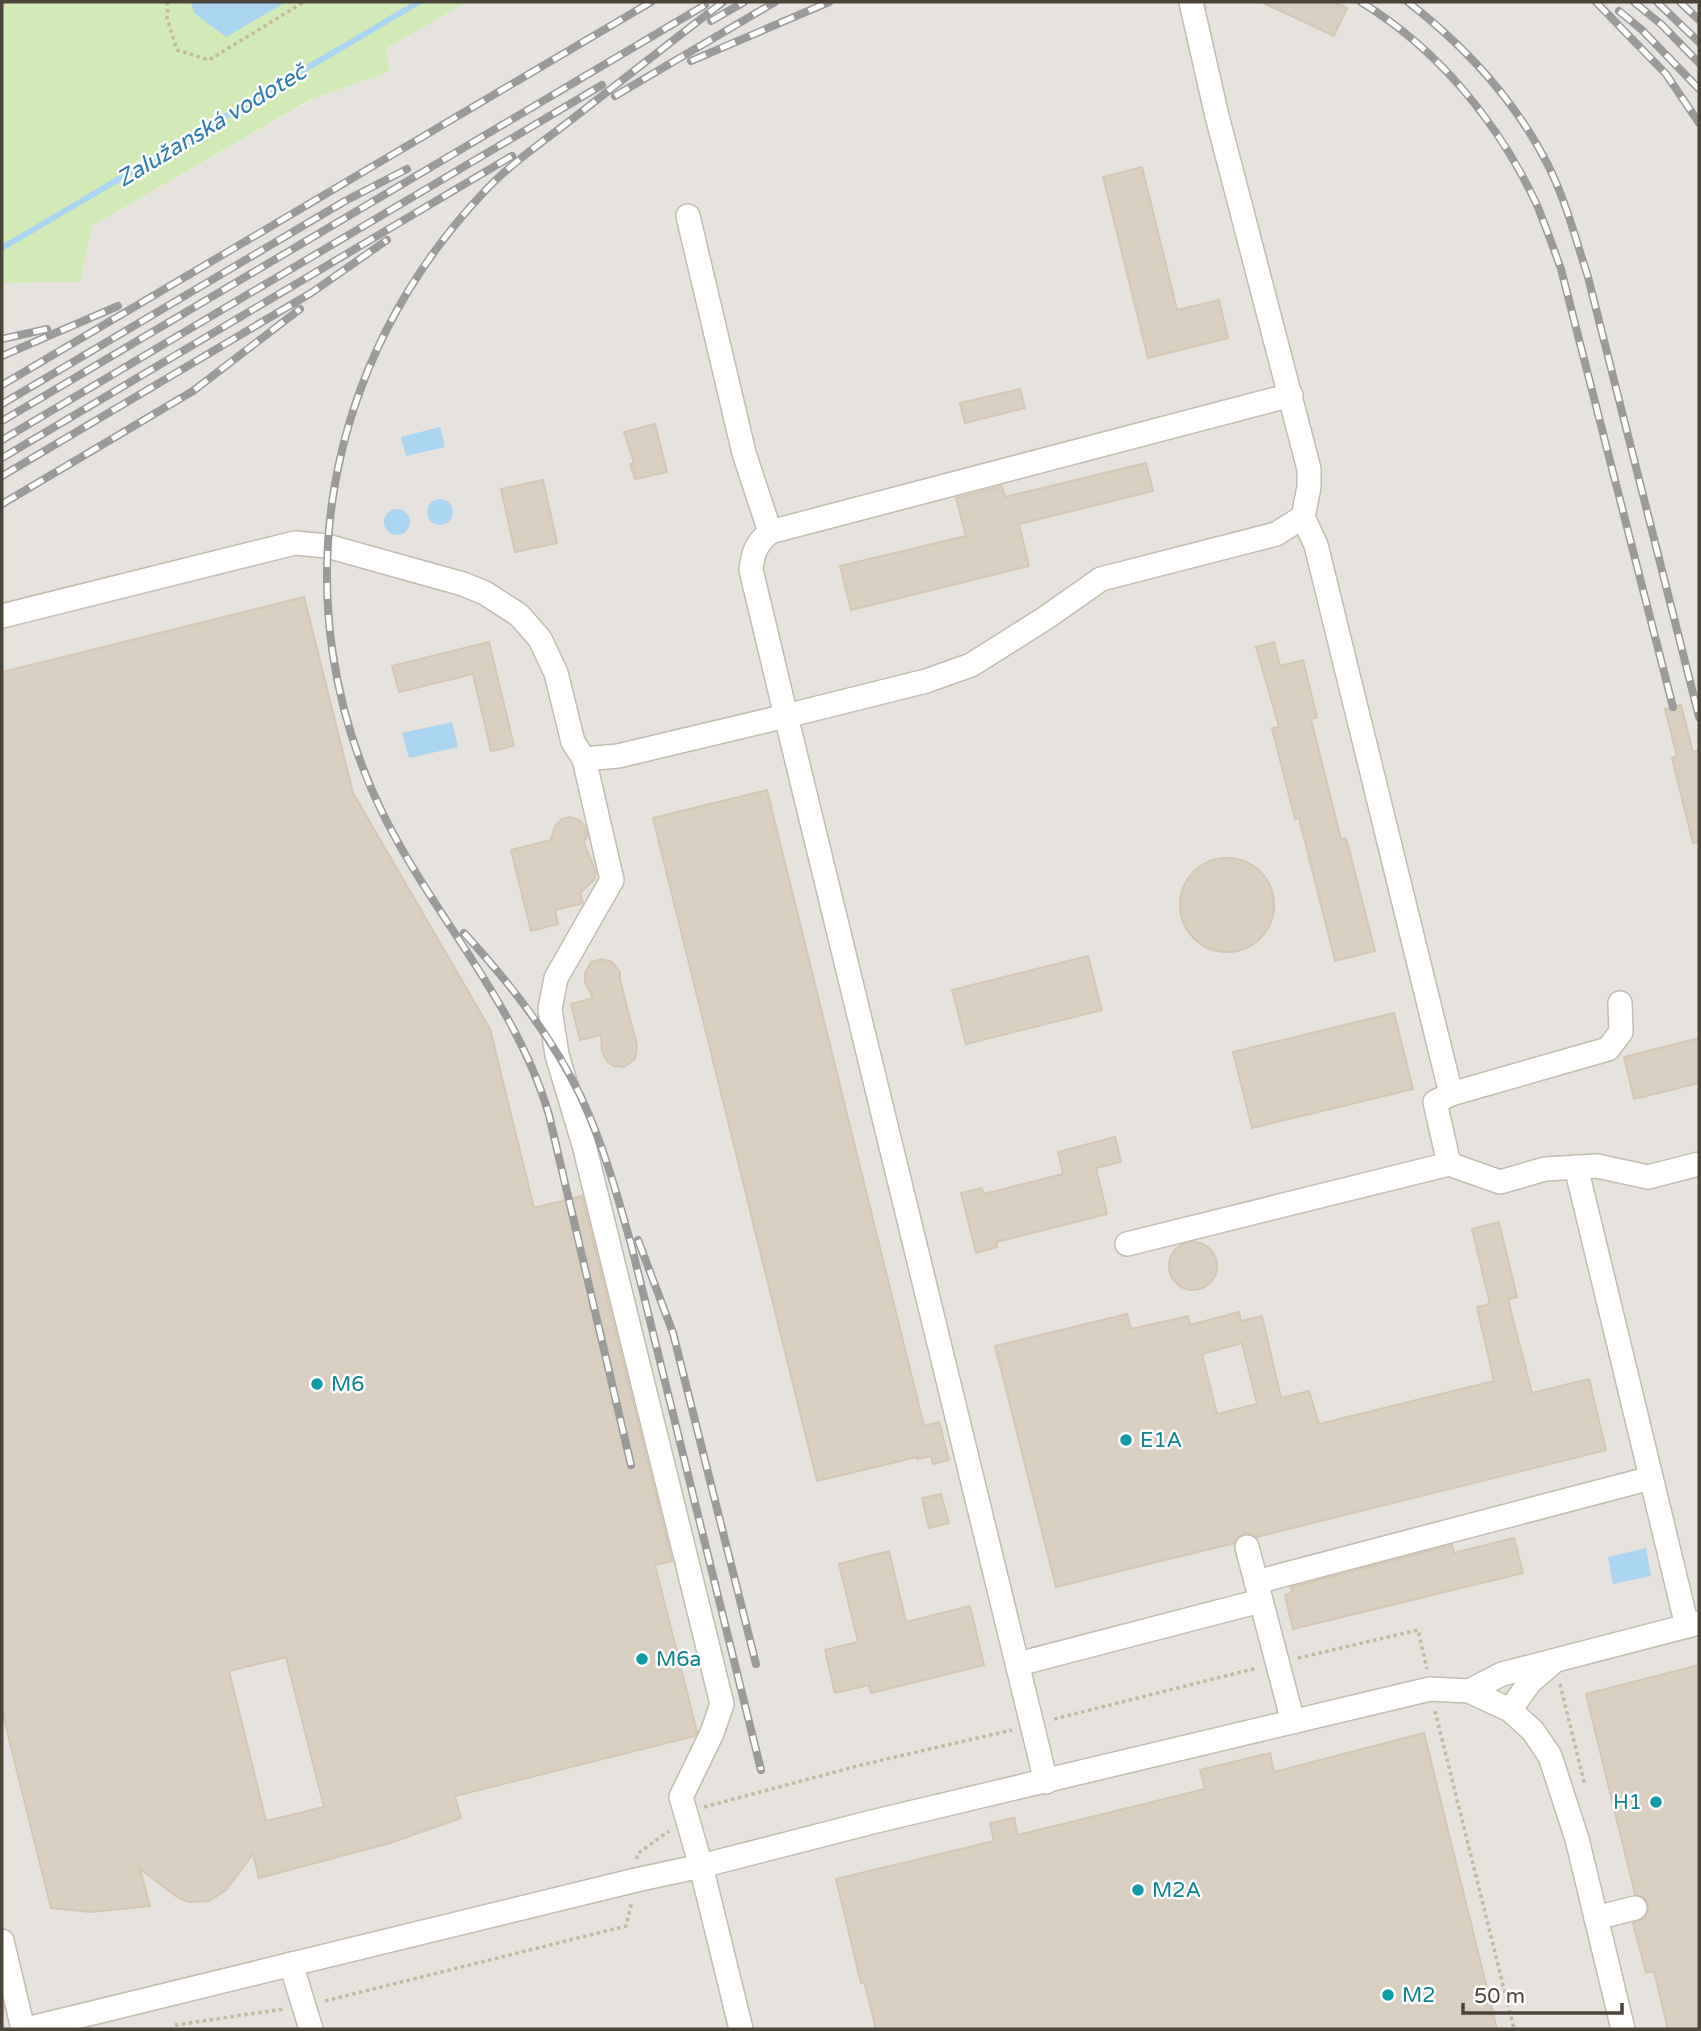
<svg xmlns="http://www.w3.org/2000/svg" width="1701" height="2031" viewBox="0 0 1701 2031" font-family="'Varela Round',sans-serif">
  <rect width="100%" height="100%" fill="#f6f3ec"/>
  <!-- industrial -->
  <path fill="#e6e2dd" d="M467,2h1232v2027h-1697v-1746l78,-2 12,-55 219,-126 78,-28 -2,-24z"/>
  <!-- green -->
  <path fill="#d2eab5" d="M2,2h465l-80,46 2,24 -79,28 -218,126 -12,56 -78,1z"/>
  <!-- water -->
  <g fill="#a9d4f2">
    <path d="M191,2h95l-60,35 -32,-24z"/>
    <path d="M440,427l5,20 -39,9 -5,-19z"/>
    <circle cx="440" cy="512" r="13"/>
    <circle cx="397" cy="522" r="13"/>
    <path d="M452,722l6,25 -49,11 -7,-25z"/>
    <path d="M1646,1548l5,28 -38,8 -5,-27z"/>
  </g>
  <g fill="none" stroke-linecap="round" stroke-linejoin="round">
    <!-- stream -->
    <path stroke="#a9d4f2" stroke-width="6" d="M2,248l417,-246"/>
  </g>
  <!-- building -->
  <g fill="#d8cfc1" stroke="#d3c7b4" stroke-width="2" fill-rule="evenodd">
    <path d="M1261,2h73l13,6 -13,28z"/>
    <path d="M1142,167l35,143 42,-10 9,38 -80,20 -45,-181z"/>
    <path d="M1020,389l5,19 -60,15 -5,-20z"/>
    <path d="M655,424l12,48 -32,7 -5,-15 4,-1 -10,-31z"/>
    <path d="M1146,463l7,28 -134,33 10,42 -178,44 -11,-44 126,-30 -10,-38 46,-12 3,11z"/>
    <path d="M543,480l14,63 -42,9 -14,-63z"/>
    <path d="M304,597l49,196 137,236 44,179 48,-12 90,365 -17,4 42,167 -2,4 -240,60 6,22 -71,25 -131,35 -6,-24 -27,36 -17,11 -21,1 -11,-5 -37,-28 10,37 -59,6 -40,-4 -49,-197v-1039zM286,1657l38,150 -58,14 -37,-150z"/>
    <path d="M489,642l25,104 -23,5 -18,-77 -74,18 -7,-26z"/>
    <path d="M1274,642l6,24 23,-6 14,57 -6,2 30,120 5,-1 29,113 -40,10 -36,-143 -4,1 -23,-91 7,-1 -23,-80z"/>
    <path d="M1681,705l12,47 6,-1v92h-6l-21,-85 5,-2 -12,-47z"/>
    <path d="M767,790l157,636 15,-4 10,38 -16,4 -2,-8 -14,3v-2l-100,24 -164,-663z"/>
    <path d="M570,817l9,3 6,6 2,9 -3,8 12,29 -2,8 -14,13 3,10 -28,7 3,14 -27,7 -20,-81 40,-10 4,-14 7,-7z"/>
    <circle cx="1227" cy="905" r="47"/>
    <path d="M1088,956l14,54 -136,34 -14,-54z"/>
    <path d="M601,959l11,3 8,10v8l17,65 -2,14 -11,8 -10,-1 -7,-5 -5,-9 -1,-17 -21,5 -9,-36 22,-6 -8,-16v-9l6,-11z"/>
    <path d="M1394,1013l19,76 -161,39 -19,-76z"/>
    <path d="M1699,1038v45l-65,16 -10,-42z"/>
    <path d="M1115,1137l6,25 -25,6 11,46 -111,28 1,5 -21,6 -15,-60 21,-5 2,6 79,-20 -5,-22z"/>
    <path d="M1499,1222l18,75 -9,2 24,94 57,-14 17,71 -349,87 -6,-3 -7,-1 -6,4 -4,6 -178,44 -61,-241 132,-32 4,15 57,-13 2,9 49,-13 2,9 21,-5 19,82 28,-7 10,33 175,-43 -17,-74 13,-3 -18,-75zM1242,1343l15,61 -40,10 -15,-60z"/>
    <circle cx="1193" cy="1266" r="24"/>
    <path d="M941,1494l8,29 -20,5 -7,-30z"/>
    <path d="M1514,1538l9,35 -230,56 -8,-34 7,-2 -1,-6 161,-42 2,8z"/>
    <path d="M889,1551l17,71 64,-16 14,59 -113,28 -2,-8 -34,8 -10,-43 33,-8 -19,-78z"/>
    <path d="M1699,1665v364h-31l-14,-58 -8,2 -13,-50 12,-6 4,-12 -5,-7 -9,-4 -49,-200z"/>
    <path d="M1424,1733l73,296h-621l-12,-47 -3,1 -25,-104 158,-38 -4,-18 24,-5 4,17 187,-46 -5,-19 70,-17 4,19z"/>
  </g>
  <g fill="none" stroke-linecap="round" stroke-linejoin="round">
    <!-- minor casing -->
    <g stroke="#c2bbae" stroke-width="26">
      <g id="minor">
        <path d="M1191,2l26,114 92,353v18l-6,30 13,28 135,549"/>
        <path d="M688,216l56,237 26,79"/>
        <path d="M2,616l293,-73 32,3 136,38 22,9 34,22 21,24 16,34 17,69 11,17 28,121 -56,98 -6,31 7,46 27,90 138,559 -10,29 -31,64 20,69 40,163"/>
        <path d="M584,759l34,-3 168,-40 -35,-146c2,-18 5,-26 19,-38l521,-137"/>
        <path d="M1620,1003l1,29 -13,17 -157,45 -16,8 14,62 51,18 45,-13 52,-3 51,11 51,-13"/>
        <path d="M1576,1167l111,459"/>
        <path d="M1127,1244l322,-80"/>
        <path d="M1247,1547l46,175"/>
        <path d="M1256,1582l395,-104"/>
        <path d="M1018,1664l242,-63"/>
        <path d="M1469,1691l33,-17 197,-51"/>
        <path d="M1510,1710l20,-28 22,-19"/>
        <path d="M1046,1782l-260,-1066 140,-35 45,-16 76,-48 54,-38 175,-45 27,-17"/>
        <path d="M1596,1918l39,-10"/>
        <path d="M2,1941l21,88"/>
        <path d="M291,1964l20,65"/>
        <path d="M27,2029l609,-149 65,-14 171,-44 558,-133 39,2 41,19 23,21 17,25 27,83 46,190"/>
      </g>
    </g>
    <!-- path -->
    <g stroke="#c4b79f" stroke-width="3.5" stroke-dasharray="3.5 3.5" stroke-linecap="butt">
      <path d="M168,2l-1,16 10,32 32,10 95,-58"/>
      <path d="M1298,1658l120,-28 9,39"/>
      <path d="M1560,1684l25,102"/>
      <path d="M1435,1711l79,318"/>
      <path d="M1054,1719l203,-51"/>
      <path d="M704,1807l157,-42 151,-35"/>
      <path d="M637,1859v-5l32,-23"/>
      <path d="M325,2001l301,-75 6,-25"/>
      <path d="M175,2025l109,-16"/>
    </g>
    <!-- minor -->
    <use href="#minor" stroke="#fff" stroke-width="23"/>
    <!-- rail casing -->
    <g stroke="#9a9a9a" stroke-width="8">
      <g id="rail">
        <path d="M1361,2c77,47 137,120 175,201 9,21 17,44 25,66l112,438"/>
        <path d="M1408,2c58,45 108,99 141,165 17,35 27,73 39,110l111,440"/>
        <path d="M1596,2l70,72 33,49"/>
        <path d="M1634,2l28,23 37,38"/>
        <path d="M1657,2l42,40"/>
        <path d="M1680,2l19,18"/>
        <path d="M1619,11l23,19 57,59"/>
        <path d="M711,21l33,-19"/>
        <path d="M691,61l138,-59"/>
        <path d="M615,96l160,-94"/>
        <path d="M2,339l45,-10"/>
        <path d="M2,356l116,-50"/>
        <path d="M2,385l649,-383"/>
        <path d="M2,404l343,-203 62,-32"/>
        <path d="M2,421l703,-416"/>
        <path d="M2,440l600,-355"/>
        <path d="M2,458l510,-302"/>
        <path d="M2,476l309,-183 76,-53"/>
        <path d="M2,504l191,-113 107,-82"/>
        <path d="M464,933c45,49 88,103 117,164 22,47 36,97 50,147l130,526"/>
        <path d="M638,1240l35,93 83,331"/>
        <path d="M631,1465l-82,-350c-33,-113 -115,-198 -166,-301 -104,-212 -59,-453 101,-622 25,-27 57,-49 87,-72 50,-39 101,-79 152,-118"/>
      </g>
    </g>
    <!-- rail -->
    <use href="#rail" stroke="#fff" stroke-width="5" stroke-dasharray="16" stroke-linecap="butt"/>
  </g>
  <!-- markers -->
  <g fill="#0f9aa8" stroke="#fff" stroke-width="2.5">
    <circle cx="317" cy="1384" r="7"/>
    <circle cx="1126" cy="1440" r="7"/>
    <circle cx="642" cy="1659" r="7"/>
    <circle cx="1656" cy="1802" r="7"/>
    <circle cx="1138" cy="1890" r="7"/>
    <circle cx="1388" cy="1995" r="7"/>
  </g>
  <g text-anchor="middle" stroke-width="5" stroke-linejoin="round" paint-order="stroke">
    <!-- culture labels -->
    <g font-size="21" fill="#0d838f" stroke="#fff" text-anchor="start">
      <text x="331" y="1391">M6</text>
      <text x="1140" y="1447">E1A</text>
      <text x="656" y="1666">M6a</text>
      <text x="1642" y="1809" text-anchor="end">H1</text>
      <text x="1152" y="1897">M2A</text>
      <text x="1402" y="2002">M2</text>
    </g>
    <!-- water labels -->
    <g font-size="23" font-style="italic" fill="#2e7ab2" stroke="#fff">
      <text transform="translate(211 125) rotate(-31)" y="8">Zalužanská vodoteč</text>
    </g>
  </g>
  <!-- border -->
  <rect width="1701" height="2031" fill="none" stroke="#4b4439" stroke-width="7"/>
  <!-- scale -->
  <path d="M1463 2003v10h159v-10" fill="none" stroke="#4b4439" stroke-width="3.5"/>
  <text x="1474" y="2003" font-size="21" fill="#4b4439" stroke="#ffffff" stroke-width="5" paint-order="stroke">50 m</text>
</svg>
